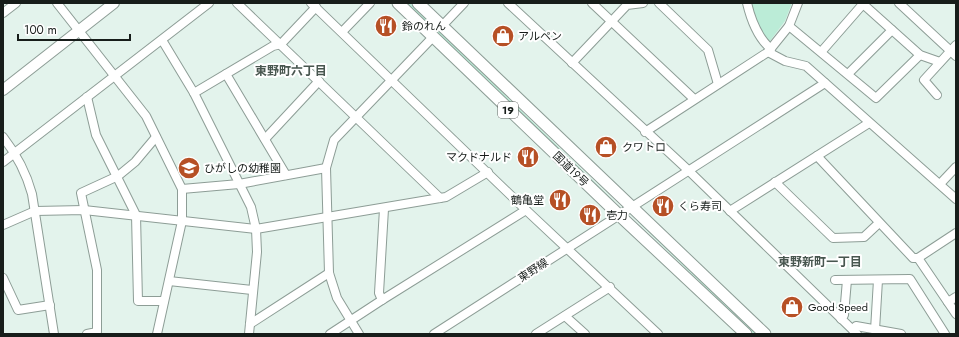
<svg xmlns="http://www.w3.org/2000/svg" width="959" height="337" viewBox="0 0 959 337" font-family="Jost,'Noto Sans JP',sans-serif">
  <rect width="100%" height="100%" fill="#e3f3ec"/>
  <!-- green -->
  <g fill="#bbecd7">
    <path d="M406,3h4l204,198 -1,1z"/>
    <path d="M750,3h42l-7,18 -15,20h-3l-7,-9z"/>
    <path d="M638,222v-1l119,113h-3z"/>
  </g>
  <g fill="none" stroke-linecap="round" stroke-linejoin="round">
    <!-- minor casing -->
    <g stroke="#8d9d96" stroke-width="10">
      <g id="minor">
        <path d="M57,3l89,113 36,73v32l-25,113"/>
        <path d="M237,3l203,195"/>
        <path d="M311,3l215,207 132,124"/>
        <path d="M508,3l180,167 169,164"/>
        <path d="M592,3l102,96"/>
        <path d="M659,3l49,47 10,34"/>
        <path d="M747,3c4,17 10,34 24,46"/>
        <path d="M899,3l57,53"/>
        <path d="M3,13l13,-10"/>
        <path d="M442,26l22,-23"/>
        <path d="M789,26l87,72 44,-43"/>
        <path d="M342,32l28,-29"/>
        <path d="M162,40l32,53 57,114 5,22 1,23 -8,82"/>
        <path d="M822,51l41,-47 57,51 20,7"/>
        <path d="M768,52l17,9 21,5 150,133"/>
        <path d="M572,63l55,-58 16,-2"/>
        <path d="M226,74l60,101"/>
        <path d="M848,74l44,-44"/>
        <path d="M194,93l79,-47 8,-2 35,-37"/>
        <path d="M937,95l-13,-15 32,-35"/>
        <path d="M87,97l9,38 40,80 2,86h26"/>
        <path d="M645,132l123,-80 21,-26 9,-23"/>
        <path d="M3,137c14,18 23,35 29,57l22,140"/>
        <path d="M265,139l54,-58"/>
        <path d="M817,156l96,102h5l38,-25"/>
        <path d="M3,162l206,-159"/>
        <path d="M775,182l58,56 31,-1 15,-14"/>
        <path d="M940,184l16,-17"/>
        <path d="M182,189l57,-5 87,-16"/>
        <path d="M730,211l139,-88"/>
        <path d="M3,225l32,-14 49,-1 172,19 190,-32 42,-25"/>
        <path d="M918,258l38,56"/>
        <path d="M3,278l15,32 32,-5"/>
        <path d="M835,280l75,-1 35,55"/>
        <path d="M169,281l83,9"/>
        <path d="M382,300l-3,-7 5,-84"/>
        <path d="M948,302l8,-5"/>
        <path d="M565,316l20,18"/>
        <path d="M841,319l3,-4 3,-35"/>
        <path d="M250,324l79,-51"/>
        <path d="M853,330l3,-4 45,8"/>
        <path d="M875,330l3,-50"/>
        <path d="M87,334l10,-2v-62l-16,-77 37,-17 17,-14 21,-25"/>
        <path d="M330,334l52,-34 144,-90"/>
        <path d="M359,334l-22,-36 -8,-25 -3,-105 8,-28 99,-103"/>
        <path d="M434,334l391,-251"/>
        <path d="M536,334l74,-47"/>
      </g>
    </g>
    <!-- major casing -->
    <g stroke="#8d9d96" stroke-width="12">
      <path id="major" d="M3,90l111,-87"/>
    </g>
    <!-- highway casing -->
    <g stroke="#8d9d96" stroke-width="13">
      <g id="highway">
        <path d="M398,3l221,212 127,119"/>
        <path d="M418,3l347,331"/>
      </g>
    </g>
    <!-- minor -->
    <use href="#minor" stroke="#fff" stroke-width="8"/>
    <!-- major -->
    <use href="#major" stroke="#fff" stroke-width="10"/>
    <!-- highway -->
    <use href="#highway" stroke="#fff" stroke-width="11"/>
  </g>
  <!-- icons -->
  <defs>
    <g id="restaurant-disc" transform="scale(1.15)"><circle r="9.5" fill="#b65025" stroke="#fff"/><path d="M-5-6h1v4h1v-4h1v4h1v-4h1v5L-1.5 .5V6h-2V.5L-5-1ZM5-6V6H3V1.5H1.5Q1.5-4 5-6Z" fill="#fff"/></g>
    <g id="shop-disc" transform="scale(1.15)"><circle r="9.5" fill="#b65025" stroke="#fff"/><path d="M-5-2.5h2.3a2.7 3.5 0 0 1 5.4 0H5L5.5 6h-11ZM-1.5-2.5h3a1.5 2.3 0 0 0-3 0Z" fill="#fff"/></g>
    <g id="school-disc" transform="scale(1.15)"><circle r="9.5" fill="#b65025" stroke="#fff"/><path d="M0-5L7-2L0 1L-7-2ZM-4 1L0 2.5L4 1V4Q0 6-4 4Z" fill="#fff"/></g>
  </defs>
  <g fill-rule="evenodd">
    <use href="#restaurant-disc" x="386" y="26"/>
    <use href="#shop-disc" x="503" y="36"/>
    <use href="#shop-disc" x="606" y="147"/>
    <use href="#restaurant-disc" x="528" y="157"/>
    <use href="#school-disc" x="189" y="168"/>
    <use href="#restaurant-disc" x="560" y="200"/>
    <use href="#restaurant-disc" x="663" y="206"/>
    <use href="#restaurant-disc" x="590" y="215"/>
    <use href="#shop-disc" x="792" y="307"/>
  </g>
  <g text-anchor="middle" stroke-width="4" stroke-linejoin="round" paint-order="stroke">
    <!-- shield labels -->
    <rect fill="#fff" stroke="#5d615f" stroke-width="1" x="498" y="102" width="20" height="16" rx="3"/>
    <g font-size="10" font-weight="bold" fill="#171d1a">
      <text x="508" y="114">19</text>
    </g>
    <!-- poi labels -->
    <g font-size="11" fill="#171d1a" stroke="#fff" text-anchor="start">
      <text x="402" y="30">鈴のれん</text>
      <text x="518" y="40">アルペン</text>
      <text x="622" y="151">クワトロ</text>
      <text x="512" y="161" text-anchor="end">マクドナルド</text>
      <text x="204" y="172">ひがしの幼稚園</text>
      <text x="544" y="204" text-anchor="end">鶴亀堂</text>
      <text x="678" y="210">くら寿司</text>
      <text x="606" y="219">壱力</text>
      <text x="808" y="311">Good Speed</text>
    </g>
    <!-- street labels -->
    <g font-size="11" fill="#171d1a" stroke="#fff">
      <text transform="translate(571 169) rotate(44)" y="4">国道19号</text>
      <text transform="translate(533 270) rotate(-33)" y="4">東野線</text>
    </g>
    <!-- neighbourhood labels -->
    <g font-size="12" font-weight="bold" fill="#48564f" stroke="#fff">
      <text x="291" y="75">東野町六丁目</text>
      <text x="820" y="266">東野新町一丁目</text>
    </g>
  </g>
  <!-- border -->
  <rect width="959" height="337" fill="none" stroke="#171d1a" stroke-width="8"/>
  <!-- scale -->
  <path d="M18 34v6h112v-6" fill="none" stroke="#171d1a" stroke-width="2"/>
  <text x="24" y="34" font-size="12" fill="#171d1a" stroke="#ffffff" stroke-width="3" paint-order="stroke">100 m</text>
</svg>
